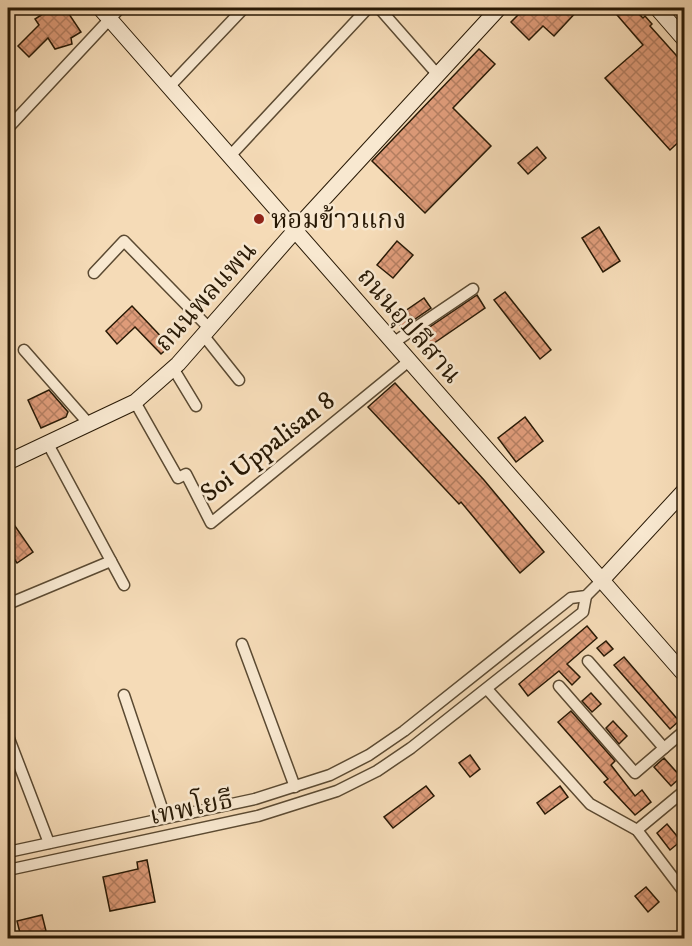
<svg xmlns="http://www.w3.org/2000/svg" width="692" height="946" viewBox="0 0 692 946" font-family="'IM FELL DW Pica','Noto Serif Thai',serif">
  <defs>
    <pattern id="building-cross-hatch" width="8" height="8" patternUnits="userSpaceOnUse" patternTransform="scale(1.5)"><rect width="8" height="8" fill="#de9b79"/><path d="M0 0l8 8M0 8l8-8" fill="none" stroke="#b47e61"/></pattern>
  </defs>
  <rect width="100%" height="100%" fill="#f5dbb7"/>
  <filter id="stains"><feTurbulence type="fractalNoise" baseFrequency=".00333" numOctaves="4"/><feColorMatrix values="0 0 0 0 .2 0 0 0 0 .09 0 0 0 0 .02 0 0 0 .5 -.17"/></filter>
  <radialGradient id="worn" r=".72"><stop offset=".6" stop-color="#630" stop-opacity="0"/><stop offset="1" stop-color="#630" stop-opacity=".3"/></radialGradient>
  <!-- building -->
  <g fill="url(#building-cross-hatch)" stroke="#281905" stroke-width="1.5">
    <path d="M52,8h13l16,24 -10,6 1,6 -17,5 -7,-11 -19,19 -11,-11 21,-21 -4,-6z"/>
    <path d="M525,8h55l-26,28 -11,-10 -14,14 -18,-18z"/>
    <path d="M611,8h22l10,10 2,-2 7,8 -2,2 34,38v73l-14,13 -65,-72 38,-33z"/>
    <path d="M479,49l16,15 -42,44 38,38 -66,67 -53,-52z"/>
    <path d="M537,147l9,11 -18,16 -10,-11z"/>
    <path d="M599,227l21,34 -17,11 -21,-34z"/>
    <path d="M397,241l16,14 -20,23 -16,-13z"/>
    <path d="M505,292l46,58 -11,9 -46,-59z"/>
    <path d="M477,295l8,13 -61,42 -9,-13z"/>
    <path d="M424,298l7,10 -29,20 -7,-10z"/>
    <path d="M132,306l38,40 -9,8 -26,-27 -18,17 -11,-13z"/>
    <path d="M395,383l89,97 60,72 -24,21 -59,-71 -2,2 -91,-97z"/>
    <path d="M49,390l19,22 -2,5 -25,11 -13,-28z"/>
    <path d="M525,417l18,24 -27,21 -18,-24z"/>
    <path d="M8,516l25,36 -16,11 -9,-13z"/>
    <path d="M587,626l10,12 -30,26 13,13 -8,8 -13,-14 -31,25 -9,-12z"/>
    <path d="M606,641l7,8 -9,7 -7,-8z"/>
    <path d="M624,657l55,64 -9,8 -56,-64z"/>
    <path d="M591,693l10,11 -9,8 -10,-11z"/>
    <path d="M571,711l44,50 -4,4 24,31 7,-6 9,12 -16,13 -31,-33 4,-3 -50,-57z"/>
    <path d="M613,721l14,15 -8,8 -13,-16z"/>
    <path d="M470,755l10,14 -10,8 -11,-14z"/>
    <path d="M664,758l17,19 -10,9 -17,-19z"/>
    <path d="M426,786l8,10 -41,32 -9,-11z"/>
    <path d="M560,786l8,11 -23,17 -8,-11z"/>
    <path d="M667,824l14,17 -11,9 -13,-17z"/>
    <path d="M147,860l8,42 -45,9 -7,-34 35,-8 -1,-7z"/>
    <path d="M646,887l13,15 -11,10 -13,-16z"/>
    <path d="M42,915l4,16 -25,6 -4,-16z"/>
  </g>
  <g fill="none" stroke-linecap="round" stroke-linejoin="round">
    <!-- street casing -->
    <g stroke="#5b4a32" stroke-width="13">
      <g id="street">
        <path d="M379,8l58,66"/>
        <path d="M169,87l75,-79"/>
        <path d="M8,128l112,-120"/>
        <path d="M230,156l138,-148"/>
        <path d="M94,273l30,-32 86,88"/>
        <path d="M204,336l35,44"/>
        <path d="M393,343l80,-54"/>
        <path d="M24,350l65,74"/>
        <path d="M173,368l23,38"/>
        <path d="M135,402l43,76 8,-4 25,49 198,-162"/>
        <path d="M48,444l76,141"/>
        <path d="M8,604l103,-43"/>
        <path d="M242,644l53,143"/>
        <path d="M588,661l76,87"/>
        <path d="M559,686l76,87 49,-42"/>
        <path d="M487,689l103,115 47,26 47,62"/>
        <path d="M124,695l41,122"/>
        <path d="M8,736l41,107"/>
        <path d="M637,830l47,-39"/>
        <path d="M8,852l247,-53 75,-24 39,-20 35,-24 167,-133 15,-2 15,-15"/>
        <path d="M8,870l250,-54 79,-25 40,-20 34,-23 172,-136 3,-16"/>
      </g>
    </g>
    <!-- secondary casing -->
    <g stroke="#281905" stroke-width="17">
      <g id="secondary">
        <path d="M100,8l584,666"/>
        <path d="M657,8l27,31"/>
        <path d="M8,462l127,-60 43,-38 128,-146 193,-210"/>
        <path d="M601,581l83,-90"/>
      </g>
    </g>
    <!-- street -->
    <use href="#street" stroke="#f8e8d0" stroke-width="10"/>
    <!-- secondary -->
    <use href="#secondary" stroke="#f8e8d0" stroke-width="15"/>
  </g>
  <!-- markers -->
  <circle fill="#8f2418" stroke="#f8e8d0" stroke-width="2" cx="259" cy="219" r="6"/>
  <g text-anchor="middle" stroke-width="5" stroke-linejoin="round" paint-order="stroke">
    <!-- poi labels -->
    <g font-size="26" fill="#281905" stroke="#f8e8d0" text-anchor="start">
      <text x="271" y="228">หอมข้าวแกง</text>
    </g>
    <!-- street labels -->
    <g font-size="26" fill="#281905" stroke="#f8e8d0">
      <text transform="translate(205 296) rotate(-48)" y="9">ถนนพลแพน</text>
      <text transform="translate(410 325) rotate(49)" y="9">ถนนอุปลีสาน</text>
      <text transform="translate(267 446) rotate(-38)" y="9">Soi Uppalisan 8</text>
      <text transform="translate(191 807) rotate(-12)" y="9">เทพโยธี</text>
    </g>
  </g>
  <!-- margin -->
  <rect width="692" height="946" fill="none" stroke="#f5dbb7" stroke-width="30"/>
  <rect x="9" y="9" width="674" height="928" fill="none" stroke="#281905" stroke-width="3"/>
  <rect x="15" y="15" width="662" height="916" fill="none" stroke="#281905" stroke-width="1.5"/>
  <rect width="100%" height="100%" filter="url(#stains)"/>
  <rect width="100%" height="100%" fill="url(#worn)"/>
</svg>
